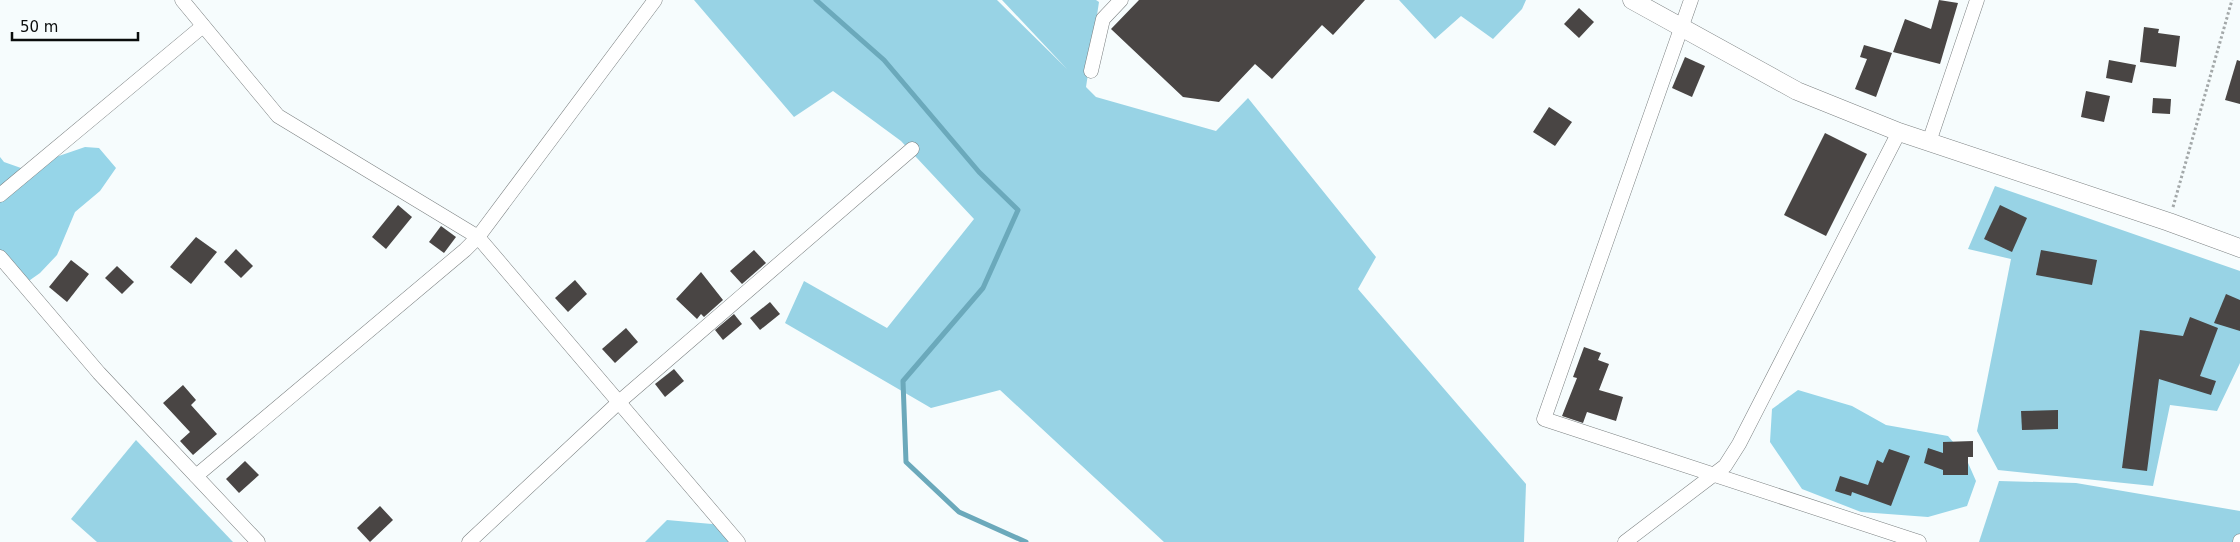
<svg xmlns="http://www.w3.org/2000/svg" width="2240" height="542" viewBox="0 0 2240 542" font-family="'DejaVu Sans',sans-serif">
  <rect width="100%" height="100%" fill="#f6fcfd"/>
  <!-- green -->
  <g fill="#98d3e5">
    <path d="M694,0h303l70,69 -65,-69h94l3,2 -13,85 10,10 120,34 32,-33 128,159 -18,32 168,195 -2,58h-360l-164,-152 -69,18 -146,-85 19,-42 83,47 87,-109 -73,-78 -68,-50 -39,26z"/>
    <path d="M1399,0h127l-4,9 -29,30 -32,-23 -26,23z"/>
    <path d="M1995,186l245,85v92l-23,48 -47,-6 -17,81 -155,-16 -21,-39 34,-172 -43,-10z"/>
    <path d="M136,440l97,102h-136l-26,-23z"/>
    <path d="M1999,481l77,2 164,28v22l-4,9h-257z"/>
  </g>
  <!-- forest -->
  <g fill="#96d5e8">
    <path d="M85,147l14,1 17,20 -16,23 -25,21 -18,43 -17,18 -17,12 -23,-28v-100l4,5 17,6 20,-1 12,-9z"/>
    <path d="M1798,390l54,16 34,19 62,11 17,20 11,25 -9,25 -39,11 -67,-5 -59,-23 -32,-47 2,-33z"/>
    <path d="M667,520l56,5 15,17h-93z"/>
  </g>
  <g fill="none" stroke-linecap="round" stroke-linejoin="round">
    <!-- stream -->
    <path stroke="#6ba9bb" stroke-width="5" d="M816,0l68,60 95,112 39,38 -35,78 -80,93 3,81 53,50 67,30"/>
  </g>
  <!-- building -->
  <g fill="#494544">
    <path d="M1139,0h226l-32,35 -11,-10 -50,54 -17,-15 -36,38 -36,-5 -72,-68z"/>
    <path d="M1939,0l19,3 -18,61 -47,-12 12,-33 26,10z"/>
    <path d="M1579,8l15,14 -15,16 -15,-14z"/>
    <path d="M2144,27l15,2 -1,4 22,3 -4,31 -36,-5z"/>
    <path d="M1864,45l28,8 -16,44 -21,-8 12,-30 -7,-2z"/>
    <path d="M1685,57l20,9 -13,31 -20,-9z"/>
    <path d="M2109,60l27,5 -4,18 -26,-5z"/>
    <path d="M2237,60l3,1v43l-15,-4z"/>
    <path d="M2086,91l24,5 -6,26 -23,-5z"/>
    <path d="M2153,98l18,1 -1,15 -18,-1z"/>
    <path d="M1549,107l23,15 -17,24 -22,-14z"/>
    <path d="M1825,133l42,21 -41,82 -42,-21z"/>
    <path d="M398,205l14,12 -26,32 -14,-12z"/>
    <path d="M2000,205l27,13 -15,34 -28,-13z"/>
    <path d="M441,226l15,11 -12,16 -15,-11z"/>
    <path d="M196,237l21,15 -26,32 -21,-17z"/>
    <path d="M236,249l17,17 -12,12 -17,-16z"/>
    <path d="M754,250l12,13 -24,21 -12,-13z"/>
    <path d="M2041,250l56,10 -5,25 -56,-10z"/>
    <path d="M71,260l18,14 -22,28 -18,-15z"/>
    <path d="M117,266l17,16 -12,12 -17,-16z"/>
    <path d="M701,272l22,28 -19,17 -3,-3 -4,5 -21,-20z"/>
    <path d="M575,280l12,14 -19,18 -13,-14z"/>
    <path d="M2226,294l14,6v31l-26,-8z"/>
    <path d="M770,302l10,12 -20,16 -10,-12z"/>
    <path d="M734,314l8,10 -19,16 -8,-10z"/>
    <path d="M2190,317l28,11 -18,48 16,5 -5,14 -52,-16 -12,92 -25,-3 18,-138 43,6z"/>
    <path d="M626,328l12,14 -23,21 -13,-14z"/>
    <path d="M1584,347l17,6 -3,7 11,4 -10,26 24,7 -7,24 -29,-9 -4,11 -21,-7 15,-38 -4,-1z"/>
    <path d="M674,369l10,12 -19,16 -10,-13z"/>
    <path d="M183,385l13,15 -5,5 26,29 -24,21 -13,-14 10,-9 -27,-29z"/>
    <path d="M2058,410v19l-36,1 -1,-19z"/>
    <path d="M1973,441v16h-5v18h-25v-5l-19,-7 4,-15 15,5v-11z"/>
    <path d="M1889,449l21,7 -19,50 -39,-14 -1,4 -16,-5 5,-15 28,9 9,-25 6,3z"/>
    <path d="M245,461l14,14 -20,18 -13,-14z"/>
    <path d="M380,506l13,14 -23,22 -13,-14z"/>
  </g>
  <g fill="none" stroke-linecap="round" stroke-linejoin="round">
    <!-- minor casing -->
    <g stroke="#7c8182" stroke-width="15">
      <g id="minor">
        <path d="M182,0l96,116 200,121 260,305"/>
        <path d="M1691,0l-147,419 375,123"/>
        <path d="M1091,71l12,-52 18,-19"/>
        <path d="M1929,142l48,-142"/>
        <path d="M0,195l203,-169"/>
        <path d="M0,257l99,116 159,169"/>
        <path d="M196,476l269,-226 13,-13 177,-237"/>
        <path d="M469,542l150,-140 293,-253"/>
        <path d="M1625,542l100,-76 14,-22 160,-312"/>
        <path d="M2240,542v-1"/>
      </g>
    </g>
    <!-- tertiary casing -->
    <g stroke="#7c8182" stroke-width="19">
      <path id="tertiary" d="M1632,0l165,91 102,41 270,90 71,26"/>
    </g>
    <!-- path -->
    <path stroke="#a3a8a9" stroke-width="3" stroke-dasharray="2.5 2.5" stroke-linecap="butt" d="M2173,207l59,-207"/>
    <!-- minor -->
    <use href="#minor" stroke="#fff" stroke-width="14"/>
    <!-- tertiary -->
    <use href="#tertiary" stroke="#fff" stroke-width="18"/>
  </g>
  <!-- scale -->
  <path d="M12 32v8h126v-8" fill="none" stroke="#0a0c0c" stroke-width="2.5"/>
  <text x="20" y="32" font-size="15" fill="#0a0c0c" stroke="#f6fcfd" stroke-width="4" paint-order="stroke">50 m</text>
</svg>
